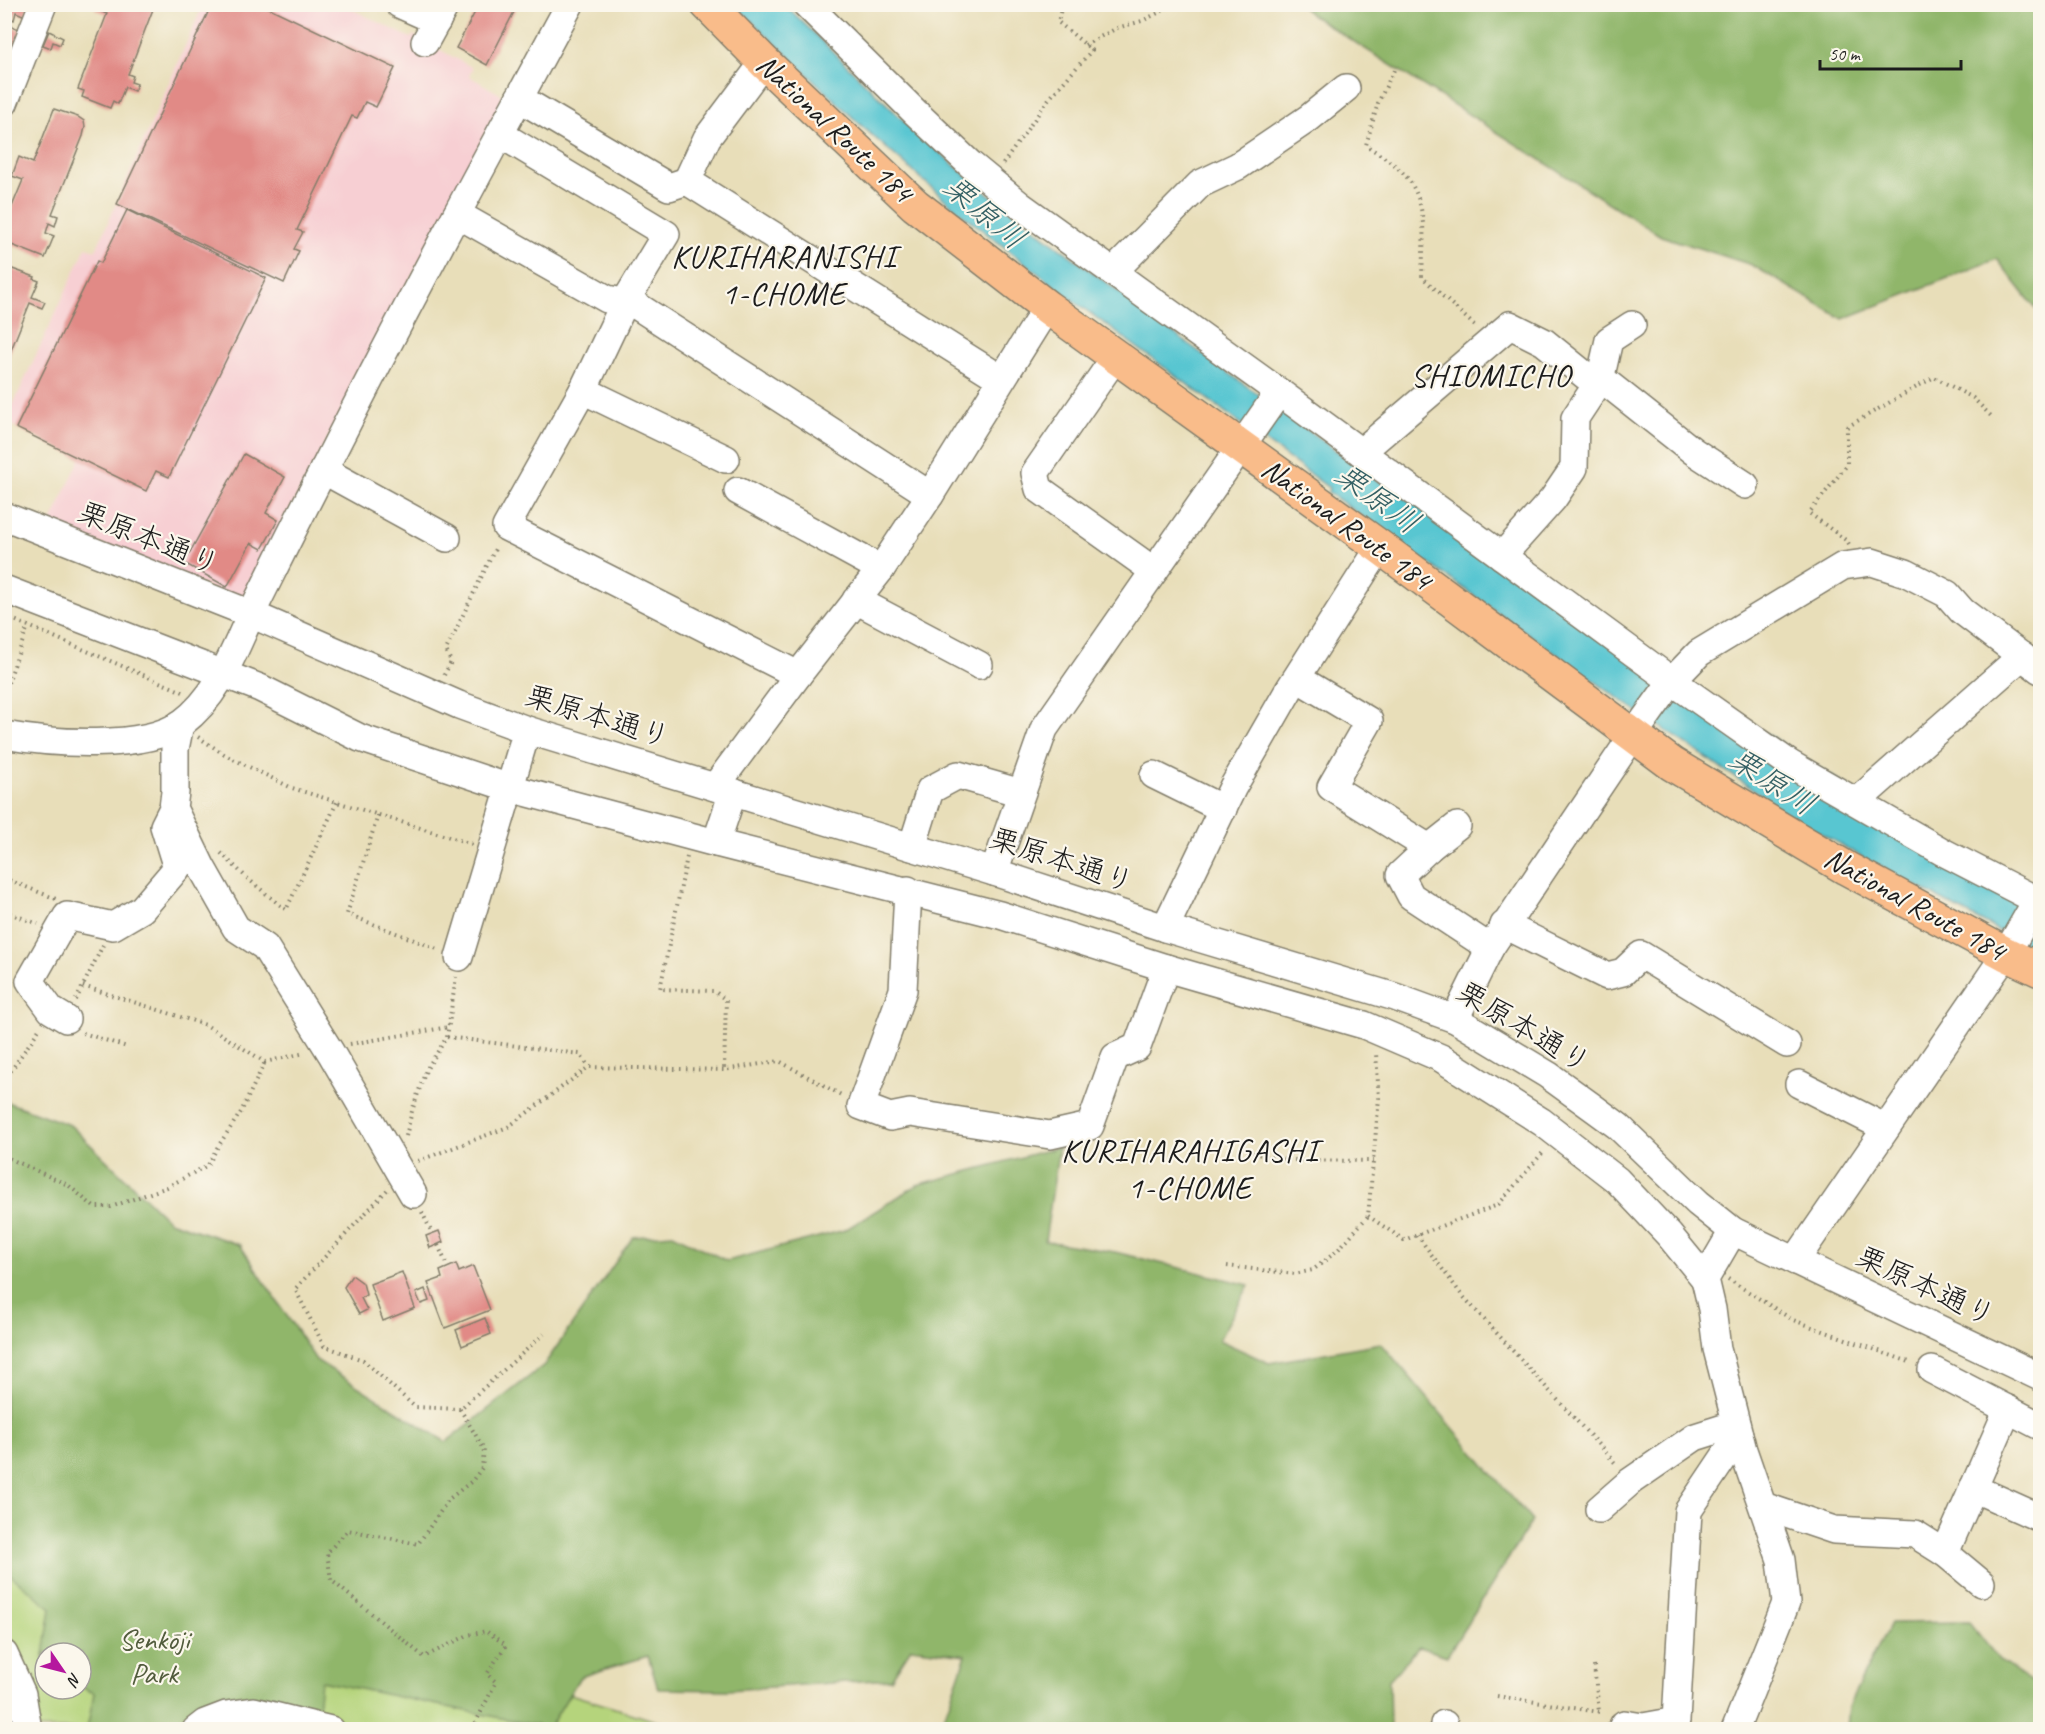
<svg xmlns="http://www.w3.org/2000/svg" width="2045" height="1734" viewBox="0 0 2045 1734" font-family="Caveat,'Klee One',sans-serif">
  <rect width="100%" height="100%" fill="#fbf7ec"/>
  <filter id="ink" filterUnits="userSpaceOnUse"><feTurbulence type="fractalNoise" baseFrequency=".0167" numOctaves="2"/><feDisplacementMap in="SourceGraphic" scale="12" xChannelSelector="R" yChannelSelector="G"/><feConvolveMatrix kernelMatrix="1 2 1 2 8 2 1 2 1" color-interpolation-filters="sRGB"/></filter>
  <filter id="wash" filterUnits="userSpaceOnUse"><feTurbulence type="fractalNoise" baseFrequency=".008" numOctaves="4" result="noise"/><feDisplacementMap in="SourceGraphic" scale="24" xChannelSelector="R" yChannelSelector="G"/><feGaussianBlur stdDeviation="1.35" result="paint"/><feColorMatrix in="noise" values="0 0 0 0 0 0 0 0 0 0 0 0 0 0 0 0 0 1.4 0 .05"/><feComposite in="paint" operator="in"/></filter>
  <g filter="url(#wash)">
    <rect width="100%" height="100%" fill="#e8deb9"/>
    <!-- built -->
    <path fill="#f7cfd3" d="M203,5h140l68,33 2,-3 60,33 -4,8 36,21 -262,504 -193,-77 31,-67 -76,-35 81,-175 10,3z"/>
    <!-- green -->
    <path fill="#b5d47b" stroke="#68784c" stroke-width="1.5" fill-rule="evenodd" d="M4,1544l462,117 215,68h-676zM45,1653h36v36h-36z"/>
    <!-- forest -->
    <g fill="#90b66b" stroke="#566944" stroke-width="1.5">
      <path d="M1300,5h740v309l-43,-55 -154,60 -91,-54 -91,-29 -351,-222z"/>
      <path d="M4,1101l66,24 99,96 71,24 76,115 130,82 98,-77 89,-128 40,-3 54,27 118,-31 72,-45 142,-38 -14,94 70,11 134,33 -30,55 50,23 112,-20 151,178 -85,135 -28,-9 -30,33 1,49h-450l26,-74 -55,-7 -20,31 -163,11 -70,-1 -10,-33 -68,21 -31,51 -228,-47 -5,48h-229l7,-36 -13,-6v-34h-36v16l-3,-1 9,-60 -46,-37z"/>
      <path d="M1969,1622l31,39 40,27v41h-194l2,-22 42,-84z"/>
    </g>
    <!-- water -->
    <path fill="#59c6d1" stroke="#3a7176" stroke-width="1.5" d="M735,5h50l123,120 70,61 187,141 206,149 669,436v41l-183,-99 -89,-51 1,-3 -131,-88 -310,-220 1,-4 -254,-186 -117,-91 -92,-81z"/>
    <g id="blocks">
      <!-- building -->
      <g fill="#e18a86">
        <path d="M4,4h25l-4,12 -9,-4 -2,8 -10,-4z"/>
        <path d="M97,4h58l-27,70 5,2 -2,6 6,2 -3,7 -9,-4 -7,17 -5,-3 -3,7 -28,-11 2,-6 -6,-2 29,-75 -12,-5z"/>
        <path d="M212,4h49l134,64 -19,39 -11,-5 -8,16 -5,-2 -55,114 6,2 -9,17 5,2 -15,32 -167,-79z"/>
        <path d="M469,4h49l-31,61 -31,-17 19,-36 -7,-4z"/>
        <path d="M4,23l17,7 -9,21 -8,-3z"/>
        <path d="M49,31l14,7 -3,7 -7,-3 -2,6 -8,-3z"/>
        <path d="M54,109l24,8 6,4 1,6 -2,9 -31,78 6,2 -3,10 -6,-3 -3,10 8,3 -9,22 -41,-16v-16l19,-46 -11,-4 7,-19 14,6z"/>
        <path d="M127,210l139,68 -97,199 -13,-6 -10,20 -130,-63 81,-167 4,2z"/>
        <path d="M4,266l31,11 -1,2 5,2 -7,16 13,5 -3,6 -12,-5 -25,62z"/>
        <path d="M244,454l41,23 -19,36 12,7 -16,29 -11,-6 -24,44 -43,-24z"/>
        <path d="M439,1231l4,11 -13,6 -4,-12z"/>
        <path d="M456,1264l3,8 14,-6 17,44 -45,18 -17,-45 14,-5 -2,-7z"/>
        <path d="M402,1272l13,36 -32,13 -13,-37z"/>
        <path d="M352,1275l11,8 3,12 -5,3 6,12 -8,4 -15,-27z"/>
        <path d="M425,1289l4,12 -8,3 -5,-11z"/>
        <path d="M485,1318l6,16 -29,12 -6,-16z"/>
      </g>
    </g>
  </g>
  <g filter="url(#ink)">
    <use href="#blocks" fill-opacity="0" stroke="#827d6a" stroke-width="1.5"/>
    <g fill="none" stroke-linecap="round" stroke-linejoin="round">
      <!-- minor casing -->
      <g stroke="#827d6a" stroke-width="30">
        <g id="minor">
          <path d="M399,4l38,17"/>
          <path d="M806,4l110,109 54,51 51,42 258,186 393,289 118,83 153,88 97,50"/>
          <path d="M425,42l21,-38"/>
          <path d="M519,98l150,89 18,-6 314,198"/>
          <path d="M4,103l39,-99"/>
          <path d="M500,134l166,100 -41,68 -42,88 -77,137 292,148"/>
          <path d="M687,181l20,-43 57,-76"/>
          <path d="M457,214l150,85 27,5 296,191"/>
          <path d="M1113,272l87,-88 38,-18 71,-48 37,-30"/>
          <path d="M1116,356l-81,117 4,16 115,82"/>
          <path d="M583,390l143,69"/>
          <path d="M1361,452l149,-127 34,17 42,34 21,7 86,68 52,34"/>
          <path d="M323,470l124,68"/>
          <path d="M738,491l143,78"/>
          <path d="M4,516l247,98 208,91 68,25 467,142 171,56 230,69 60,22 93,56 47,34 23,17 80,77 35,28 307,146"/>
          <path d="M1502,556l51,-57 21,-31 1,-50 25,-38 9,-40 23,-15"/>
          <path d="M4,589l256,99 100,50 150,50 206,55 17,-51"/>
          <path d="M856,600l123,65"/>
          <path d="M1297,678l72,43 -38,66 98,61"/>
          <path d="M180,724l-5,25v43l-2,16 29,60 34,60 29,19 66,106 82,141"/>
          <path d="M4,735c44,8 141,16 178,-12 38,-29 51,-71 71,-113 23,-46 46,-93 70,-139 79,-157 163,-312 247,-467"/>
          <path d="M1154,775l69,34"/>
          <path d="M715,787l83,-112 83,-106 49,-74 117,-188"/>
          <path d="M1857,801l165,-145"/>
          <path d="M1457,826l-28,22 -29,27 11,21 79,52"/>
          <path d="M716,843l284,72 166,53 198,57 77,33 101,64 75,58 52,55 36,44"/>
          <path d="M912,847l18,-57 28,-15 63,18"/>
          <path d="M994,872l50,-143 235,-337"/>
          <path d="M908,890l-5,100 -42,116 29,11 20,-4 140,22 40,-9 25,-69 22,-10 29,-79"/>
          <path d="M1504,925l103,51 16,-4 18,-17 146,89"/>
          <path d="M1165,928l68,-141 57,-99 90,-141"/>
          <path d="M459,957l68,-227"/>
          <path d="M66,1019l-15,-9 -21,-29 37,-65 46,10 29,-17 35,-41 -13,-42 7,-14"/>
          <path d="M1455,1019l35,-71 144,-214 38,-53 27,-28 144,-87 29,-4 34,11 41,21 15,17 78,59"/>
          <path d="M1799,1084l87,44"/>
          <path d="M1733,1231l-28,48 7,30 5,40 26,101 38,110 5,43 -51,127"/>
          <path d="M1795,1261l211,-307 31,-54"/>
          <path d="M1932,1370l108,56"/>
          <path d="M1973,1488l67,30"/>
          <path d="M1763,1506l71,24 81,4 30,19"/>
          <path d="M1599,1509l32,-28 64,-44 41,-13"/>
          <path d="M1981,1583l-36,-30 63,-144"/>
          <path d="M4,1654l18,40 6,36"/>
          <path d="M1444,1724l1,6"/>
          <path d="M196,1730l9,-7 21,-8 28,-4 77,19"/>
          <path d="M1621,1730l3,-6 19,3 33,-6 12,-210 51,-76"/>
        </g>
      </g>
      <!-- highway casing -->
      <g stroke="#827d6a" stroke-width="36">
        <path id="highway" d="M707,4l57,58 151,143 132,102 333,240 292,217 174,104 160,86 34,16"/>
      </g>
      <!-- path -->
      <g stroke="#827d6a" stroke-width="4" stroke-dasharray="1.5 4.5" stroke-linecap="butt">
        <path d="M1085,45l32,-17 25,-7 34,-17"/>
        <path d="M1394,70l-16,33 -12,42c11,8 24,15 34,25 30,28 23,69 22,107l53,49"/>
        <path d="M1003,164l45,-64 44,-50 -34,-28 4,-18"/>
        <path d="M1849,544l-2,-3 -38,-28 38,-48v-38l87,-50 39,21 20,20"/>
        <path d="M5,616l178,76"/>
        <path d="M444,675l7,-13 -5,-12 50,-103"/>
        <path d="M4,694l24,-68"/>
        <path d="M198,737l29,19 65,32 180,56"/>
        <path d="M378,815l-31,99 93,36"/>
        <path d="M221,853l26,25 39,32 51,-108"/>
        <path d="M687,857l-27,132 54,2 12,9 -2,70"/>
        <path d="M4,878l52,21"/>
        <path d="M4,911l34,13"/>
        <path d="M83,986l123,39 59,37 40,-9"/>
        <path d="M76,1000l27,-55"/>
        <path d="M83,1033l44,14"/>
        <path d="M447,1037l133,17 9,13"/>
        <path d="M350,1044l99,-17"/>
        <path d="M4,1081l36,-53"/>
        <path d="M406,1136l6,-25 14,-41 21,-33 9,-60"/>
        <path d="M1247,1152l39,8 87,1"/>
        <path d="M4,1156l64,29 26,22h17l56,-20 41,-22 9,-17 24,-36 24,-50"/>
        <path d="M418,1161l90,-34 81,-60 135,3 55,-9 64,35"/>
        <path d="M387,1190l-92,99 29,57 39,14 52,47 45,2 84,-75"/>
        <path d="M422,1212l10,21"/>
        <path d="M1368,1216l36,24 13,-5 81,-30 47,-55"/>
        <path d="M1417,1235l44,59 156,171"/>
        <path d="M438,1245l9,20"/>
        <path d="M1227,1266l68,8 18,-4 24,-19 31,-35 11,-118 -3,-45"/>
        <path d="M1728,1279l65,41 119,43"/>
        <path d="M460,1409l24,40 -2,19 -10,13 -23,18 -31,45 -70,-14 -21,23 4,27 93,77 44,-22 18,-4 20,14 -19,29 9,8 -24,48"/>
        <path d="M1594,1666l5,46"/>
        <path d="M1497,1696l102,16"/>
      </g>
      <!-- minor -->
      <use href="#minor" stroke="#fff" stroke-width="27"/>
      <!-- highway -->
      <use href="#highway" stroke="#f9bc8a" stroke-width="33"/>
    </g>
  </g>
  <g text-anchor="middle" stroke-width="4.5" stroke-linejoin="round" paint-order="stroke">
    <!-- street labels -->
    <g font-size="30" fill="#1c1c1c" stroke="#fbf7ec">
      <text transform="translate(835 128) rotate(43)" y="10">National Route 184</text>
      <text transform="translate(1347 524) rotate(36)" y="10">National Route 184</text>
      <text transform="translate(149 538) rotate(22)" y="10">栗原本通り</text>
      <text transform="translate(598 716) rotate(17)" y="10">栗原本通り</text>
      <text transform="translate(1062 860) rotate(18)" y="10">栗原本通り</text>
      <text transform="translate(1915 904) rotate(29)" y="10">National Route 184</text>
      <text transform="translate(1524 1027) rotate(31)" y="10">栗原本通り</text>
      <text transform="translate(1926 1286) rotate(25)" y="10">栗原本通り</text>
    </g>
    <!-- park labels -->
    <g font-size="30" fill="#525c3d" stroke="#fbf7ec">
      <text x="154" y="1649">Senkōji<tspan x="154" dy="34">Park</tspan></text>
    </g>
    <!-- water labels -->
    <g font-size="32" font-style="italic" fill="#346064" stroke="#fbf7ec">
      <text transform="translate(985 212) rotate(40)" y="11">栗原川</text>
      <text transform="translate(1378 498) rotate(36)" y="11">栗原川</text>
      <text transform="translate(1773 781) rotate(33)" y="11">栗原川</text>
    </g>
    <!-- neighbourhood labels -->
    <g font-size="32" letter-spacing="1.5" fill="#1c1c1c" stroke="#fbf7ec">
      <text x="784" y="267">KURIHARANISHI<tspan x="784" dy="37">1-CHOME</tspan></text>
      <text x="1491" y="386">SHIOMICHO</text>
      <text x="1190" y="1161">KURIHARAHIGASHI<tspan x="1190" dy="37">1-CHOME</tspan></text>
    </g>
  </g>
  <!-- margin -->
  <rect width="2045" height="1734" fill="none" stroke="#fbf7ec" stroke-width="24"/>
  <!-- north arrow -->
  <g transform="translate(63 1671) rotate(125)"><circle r="28" fill="#fbf7ec" stroke="#a29f99" stroke-width="1.5"/>
  <path d="M0-4.5L10 22L0 15L-10 22Z" fill="#b5179e"/>
  <text y="-9" font-size="16" font-weight="bold" text-anchor="middle" fill="#1c1c1c">N</text>
  </g>
  <!-- scale -->
  <path d="M1820 60v9h141v-9" fill="none" stroke="#1c1c1c" stroke-width="3"/>
  <text x="1829" y="60" font-size="18" fill="#1c1c1c" stroke="#fbf7ec" stroke-width="4.5" paint-order="stroke">50 m</text>
</svg>
